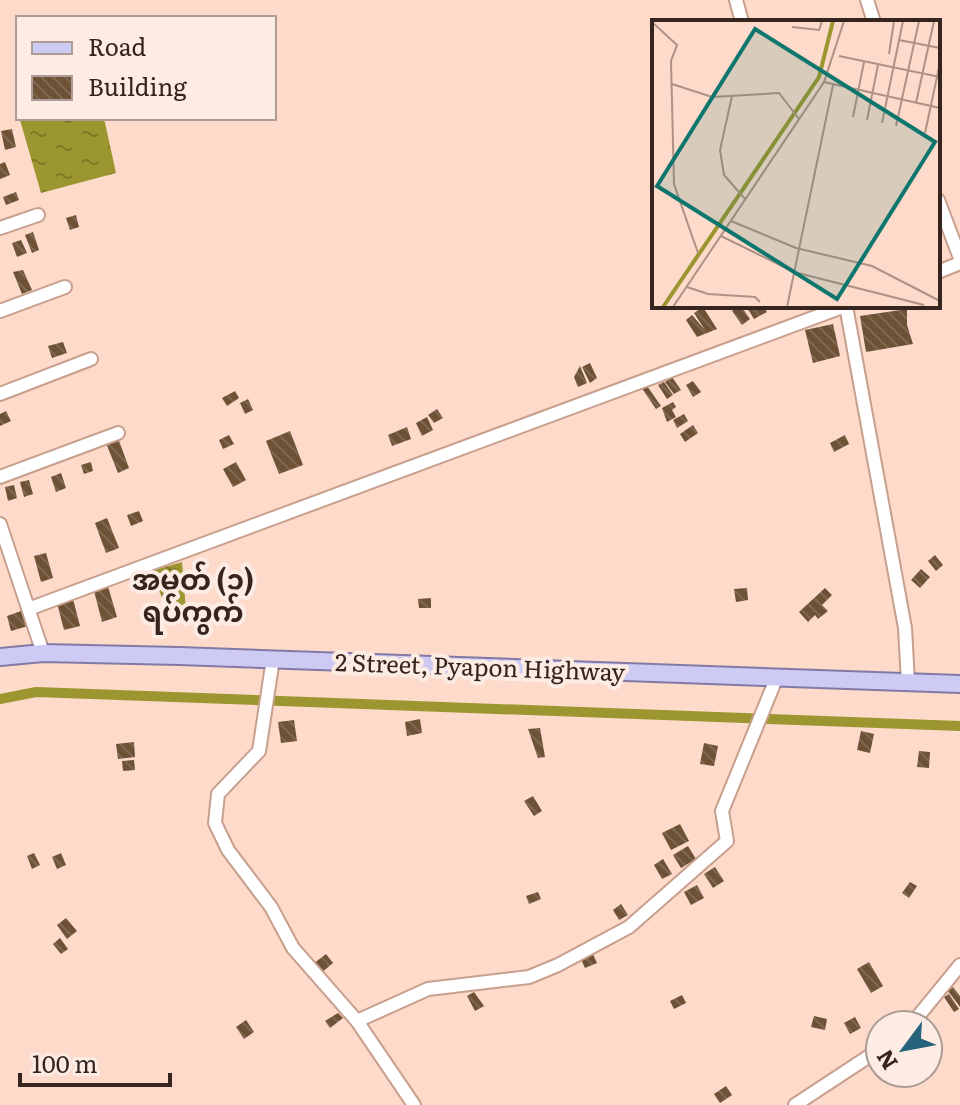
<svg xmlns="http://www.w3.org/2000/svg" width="960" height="1105" viewBox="0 0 960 1105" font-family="Literata,'Noto Sans Myanmar',serif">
  <defs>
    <pattern id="water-ripples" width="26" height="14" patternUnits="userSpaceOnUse" patternTransform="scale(2)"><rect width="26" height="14" fill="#9c9630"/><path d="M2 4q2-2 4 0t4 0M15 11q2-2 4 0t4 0" fill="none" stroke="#807a28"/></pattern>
    <pattern id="building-back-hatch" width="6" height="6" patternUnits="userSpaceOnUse" patternTransform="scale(2)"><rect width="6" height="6" fill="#6d5236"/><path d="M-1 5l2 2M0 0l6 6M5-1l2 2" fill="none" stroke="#7e6851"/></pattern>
  </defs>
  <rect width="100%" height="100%" fill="#fddaca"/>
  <!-- water -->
  <g fill="url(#water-ripples)">
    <path d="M26,118h78l12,55 -75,20 -21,-73z"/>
    <path d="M182,562l4,48 -18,2 -17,-41z"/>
  </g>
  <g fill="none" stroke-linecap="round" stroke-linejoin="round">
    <!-- canal -->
    <path stroke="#9c9630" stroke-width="10" d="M0,699l36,-7 924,34"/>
  </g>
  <!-- building -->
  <g fill="url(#building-back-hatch)">
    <path d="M12,129l4,18 -11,3 -4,-19z"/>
    <path d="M5,162l5,13 -10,4v-15z"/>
    <path d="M16,192l3,8 -13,5 -3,-8z"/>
    <path d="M76,215l3,12 -9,3 -4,-12z"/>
    <path d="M33,232l6,18 -7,3 -7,-18z"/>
    <path d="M21,240l6,13 -10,4 -5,-14z"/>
    <path d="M23,270l9,20 -10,4 -9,-22z"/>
    <path d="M741,306l9,13 -8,6 -10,-14z"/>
    <path d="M746,306h18l3,6 -13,7z"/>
    <path d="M703,307l14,22 -20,8 -11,-17 6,-5 13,15 -11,-17z"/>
    <path d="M907,309v16l6,19 -47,8 -6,-36z"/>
    <path d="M833,324l7,32 -27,7 -8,-33z"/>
    <path d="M63,342l4,11 -15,5 -4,-12z"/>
    <path d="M590,363l7,15 -7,5 -8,-16z"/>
    <path d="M580,366l7,17 -9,4 -4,-10z"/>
    <path d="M672,377l9,13 -7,4 -9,-12z"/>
    <path d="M693,381l8,11 -8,5 -7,-12z"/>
    <path d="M664,382l9,13 -6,4 -9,-14z"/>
    <path d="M645,383l16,23 -5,3 -15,-22z"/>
    <path d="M235,391l4,7 -12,8 -5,-8z"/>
    <path d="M248,399l5,11 -8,4 -5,-11z"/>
    <path d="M673,402l3,5 -4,3 4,7 -9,5 -5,-14z"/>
    <path d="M437,409l6,9 -9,5 -6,-8z"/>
    <path d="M6,411l5,10 -11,5v-12z"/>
    <path d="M684,414l4,7 -11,7 -4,-8z"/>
    <path d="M427,417l6,13 -11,6 -6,-13z"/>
    <path d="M693,425l5,8 -13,9 -5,-8z"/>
    <path d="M407,427l4,12 -19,7 -4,-11z"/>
    <path d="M290,431l13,34 -24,9 -13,-33z"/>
    <path d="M229,435l5,9 -11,5 -4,-9z"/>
    <path d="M845,435l4,9 -15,8 -4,-9z"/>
    <path d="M118,438l11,30 -11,5 -12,-30z"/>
    <path d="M91,462l2,9 -9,3 -3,-9z"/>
    <path d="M236,462l10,18 -13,7 -10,-18z"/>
    <path d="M61,473l5,15 -10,4 -5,-15z"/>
    <path d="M29,480l4,14 -9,3 -4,-15z"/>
    <path d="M14,485l3,13 -9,3 -3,-14z"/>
    <path d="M139,511l4,10 -12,5 -4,-11z"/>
    <path d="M107,518l12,30 -13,5 -11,-30z"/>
    <path d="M46,553l7,25 -12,4 -7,-26z"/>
    <path d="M935,555l8,10 -7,6 -8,-10z"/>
    <path d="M921,569l9,8 -10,11 -9,-8z"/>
    <path d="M107,583l10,34 -15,5 -9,-35z"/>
    <path d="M747,588l1,12 -12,2 -2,-13z"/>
    <path d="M825,588l7,7 -10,10 6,6 -10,8 -3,-4 -7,7 -9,-10z"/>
    <path d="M431,598v10h-12l-1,-9z"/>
    <path d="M73,599l7,27 -16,4 -7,-27z"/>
    <path d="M24,610l4,16 -17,5 -4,-15z"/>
    <path d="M420,719l2,14 -15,3 -2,-14z"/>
    <path d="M294,720l3,21 -16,2 -3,-21z"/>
    <path d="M540,728l5,29 -7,1 -10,-29z"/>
    <path d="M861,731l13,3 -4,19 -13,-3z"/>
    <path d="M134,742l1,15 -17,2 -2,-15z"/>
    <path d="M704,743l14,3 -4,20 -14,-2z"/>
    <path d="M919,751l11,1 -1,16 -12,-1z"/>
    <path d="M134,760l1,10 -12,1 -1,-10z"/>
    <path d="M533,796l9,15 -8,5 -10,-15z"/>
    <path d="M680,824l9,17 -18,9 -9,-17z"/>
    <path d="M688,846l8,13 -15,9 -8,-13z"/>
    <path d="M34,853l6,12 -8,4 -5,-13z"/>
    <path d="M61,853l5,12 -9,4 -5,-12z"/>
    <path d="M663,859l9,15 -10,5 -8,-14z"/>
    <path d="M715,867l9,14 -11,7 -9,-14z"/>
    <path d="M910,882l7,4 -8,12 -7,-5z"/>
    <path d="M697,885l7,13 -13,7 -7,-13z"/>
    <path d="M538,892l3,7 -12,5 -3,-8z"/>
    <path d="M621,904l7,11 -9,5 -6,-10z"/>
    <path d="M66,918l11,13 -10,8 -10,-14z"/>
    <path d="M60,938l8,11 -7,5 -8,-10z"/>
    <path d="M591,950l6,13 -12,5 -6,-13z"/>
    <path d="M326,954l7,9 -13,11 -7,-10z"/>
    <path d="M869,962l14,24 -12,7 -14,-24z"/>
    <path d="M953,987l7,9v11l-12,-16z"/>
    <path d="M474,992l10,14 -9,5 -8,-15z"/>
    <path d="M949,994l10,15 -5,3 -10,-15z"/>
    <path d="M682,995l4,8 -12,6 -4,-8z"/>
    <path d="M338,1013l5,5 -13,10 -5,-7z"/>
    <path d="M814,1016l13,3 -2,11 -14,-3z"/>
    <path d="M855,1017l6,11 -11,6 -6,-11z"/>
    <path d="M246,1020l8,12 -10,7 -8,-12z"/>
    <path d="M726,1086l6,9 -12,8 -6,-9z"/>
  </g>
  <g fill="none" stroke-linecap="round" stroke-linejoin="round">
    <!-- minor casing -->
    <g stroke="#c89f8d" stroke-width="16">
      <g id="minor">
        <path d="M736,0l6,22"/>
        <path d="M867,0l7,22"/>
        <path d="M938,200l22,58"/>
        <path d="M0,228l38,-13"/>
        <path d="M938,272l22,-9"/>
        <path d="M846,306l59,322 3,54"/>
        <path d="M0,311l65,-24"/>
        <path d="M0,394l91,-35"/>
        <path d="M0,477l118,-44"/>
        <path d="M0,524l43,129"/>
        <path d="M31,608l814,-302"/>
        <path d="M273,659l-14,92 -41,43 -3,29 13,27 43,57 22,41 64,73 57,84"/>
        <path d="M357,1021l71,-32 101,-12 29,-12 71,-38 98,-86 -5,-30 54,-132"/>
        <path d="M911,1025l49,-60"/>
        <path d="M795,1105l85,-56"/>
      </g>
    </g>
    <!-- major casing -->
    <g stroke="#827aa5" stroke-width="20">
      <path id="major" d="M0,657l43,-4 136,3 781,28"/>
    </g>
    <!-- minor -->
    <use href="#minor" stroke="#fff" stroke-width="12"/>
    <!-- major -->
    <use href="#major" stroke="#cdcbf4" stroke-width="16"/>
  </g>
  <g text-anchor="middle" stroke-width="8" stroke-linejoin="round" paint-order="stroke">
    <!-- street labels -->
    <g font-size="24" fill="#35251e" stroke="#fdece4">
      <text transform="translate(480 668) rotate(2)" y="8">2 Street, Pyapon Highway</text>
    </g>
    <!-- quarter labels -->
    <g font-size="28" font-weight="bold" fill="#35251e" stroke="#fdece4">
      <text x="193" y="590">အမှတ် (၁)<tspan x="193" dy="32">ရပ်ကွက်</tspan></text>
    </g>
  </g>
  <!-- overview -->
  <g transform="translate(652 20)">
    <rect width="288" height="288" fill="#fddaca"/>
    <path fill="none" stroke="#9c9630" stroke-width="4" d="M11,287l156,-230 14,-56"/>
    <path fill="none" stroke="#ad9285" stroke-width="2" d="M0,2l25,23 -6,16 3,123 24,69M140,7l27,3 3,-9M247,20l41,8M237,34l5,-33M187,36l101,21M172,62l116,26M20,64l40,13 67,-4 20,26M80,76l-12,54 4,25 21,24M264,83l18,-82M201,97l11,-55M215,100l11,-55M230,103l21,-102M244,106l23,-105M273,113l15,-70M79,201l65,27 76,18 68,35M69,216l73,36 130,33M35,267l21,7 47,3 5,5M21,287l151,-225 20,-61M135,287l46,-222"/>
    <path fill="#0f766e" fill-opacity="0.15" stroke="#0f766e" stroke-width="4" d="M103,9l180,113 -98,157 -180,-113z"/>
    <rect width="288" height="288" fill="none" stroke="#35251e" stroke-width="4"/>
  </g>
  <!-- legend -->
  <rect x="16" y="16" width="260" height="104" fill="#fdece4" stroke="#ad9c95" stroke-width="2"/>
  <rect x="32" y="42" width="40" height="12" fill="#cdcbf4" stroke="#ad9c95" stroke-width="2"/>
  <text x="88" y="56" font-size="24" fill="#35251e">Road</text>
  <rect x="32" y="76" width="40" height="24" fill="url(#building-back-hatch)" stroke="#ad9c95" stroke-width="2"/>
  <text x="88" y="96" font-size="24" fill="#35251e">Building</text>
  <!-- north arrow -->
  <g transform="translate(904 1049) rotate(238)"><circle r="38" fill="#fdece4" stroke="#ad9c95" stroke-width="2"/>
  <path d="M0-6L14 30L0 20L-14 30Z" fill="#27647b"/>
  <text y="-12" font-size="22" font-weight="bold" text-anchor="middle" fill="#35251e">N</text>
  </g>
  <!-- scale -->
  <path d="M20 1073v12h150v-12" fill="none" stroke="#35251e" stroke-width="4"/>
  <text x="32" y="1073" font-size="24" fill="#35251e" stroke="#fdece4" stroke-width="6" paint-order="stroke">100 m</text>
</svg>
